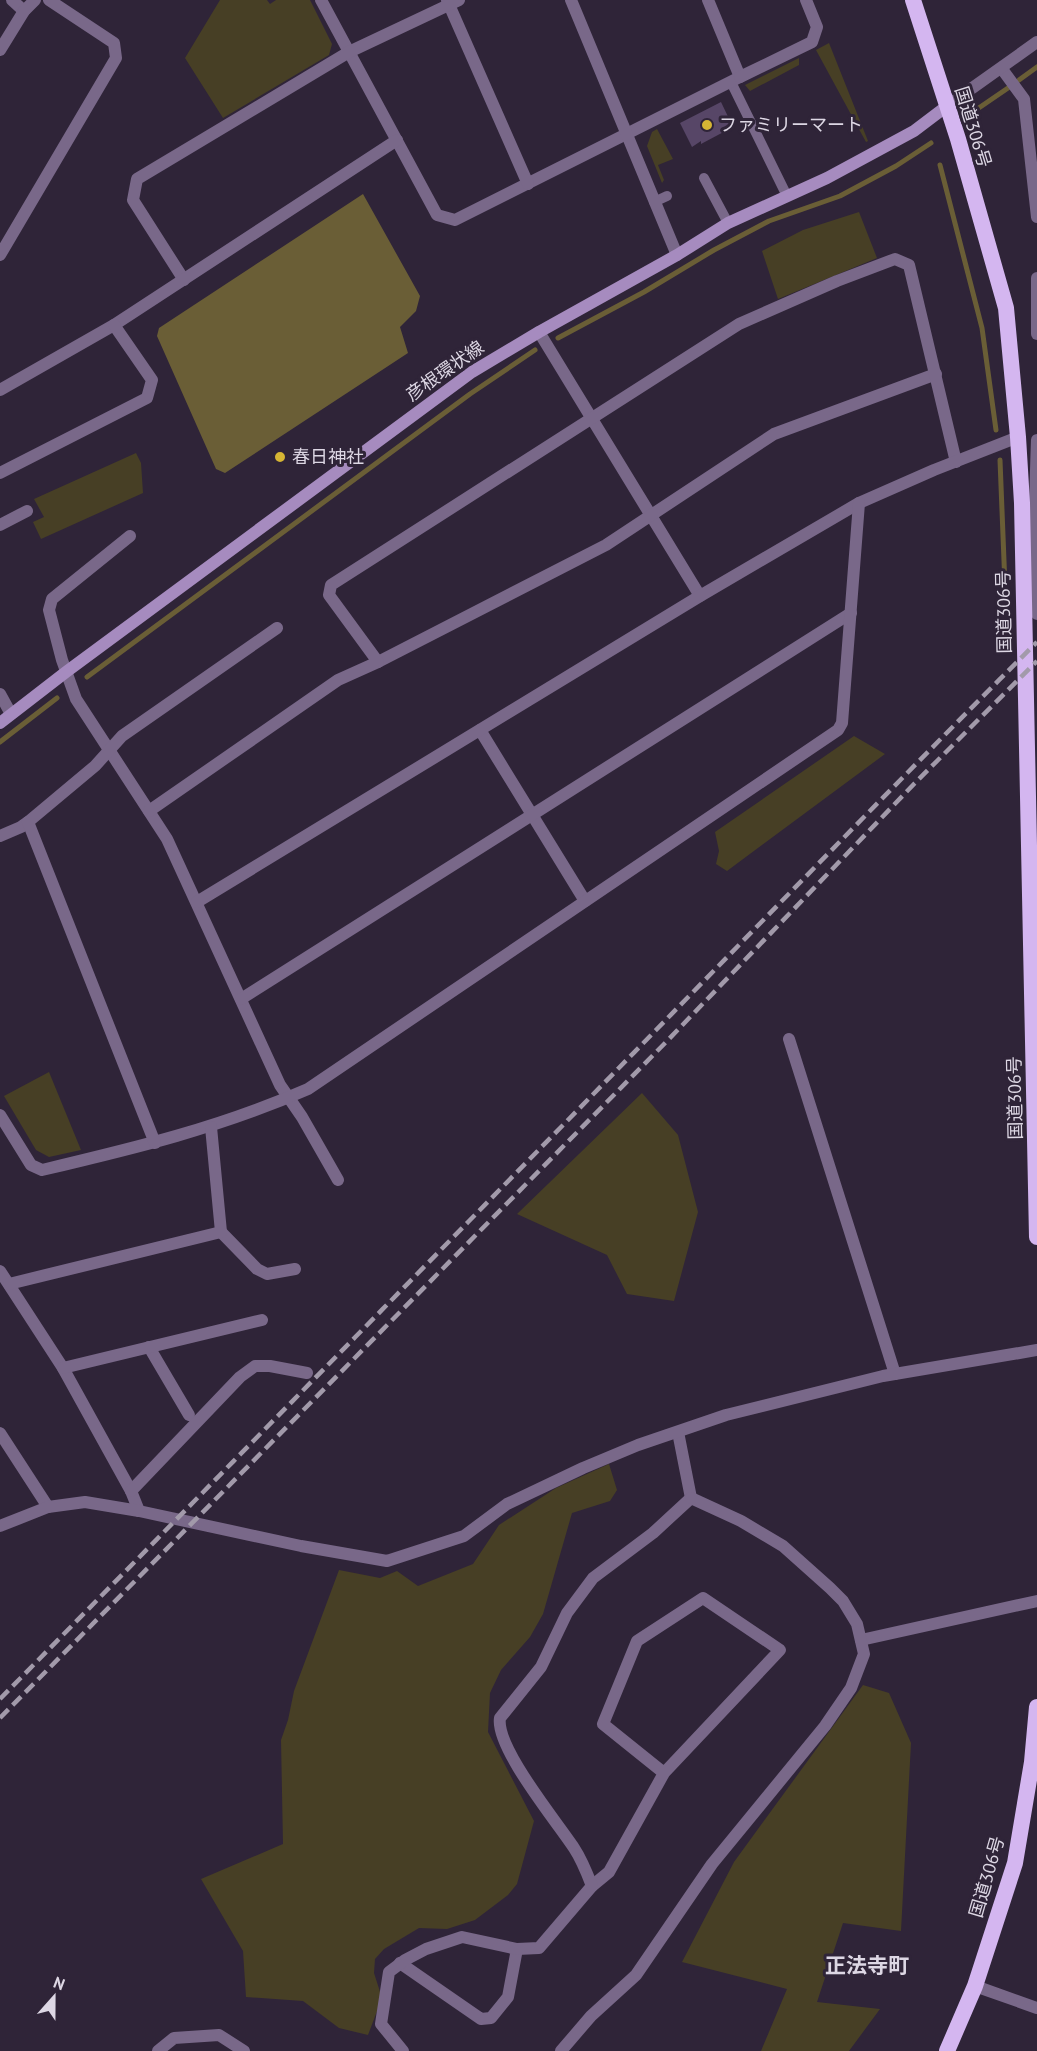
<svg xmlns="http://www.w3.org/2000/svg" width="1037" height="2051" viewBox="0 0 1037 2051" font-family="'PT Sans','Noto Sans JP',sans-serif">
  <rect width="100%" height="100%" fill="#2f2438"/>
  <!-- green -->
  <g fill="#473f25">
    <path d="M220,0h47l3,4 6,-4h34l22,44 -3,11 -106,63 -38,-60z"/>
    <path d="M829,43l39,98 -2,1 -50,-92z"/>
    <path d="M799,58v7l-49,26 -5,-6z"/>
    <path d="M657,129l16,30 -15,6 6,15 -2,3 -15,-37 5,-14z"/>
    <path d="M859,212l18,46 -99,41 -16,-48 41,-21z"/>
    <path d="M136,453l5,10 2,30 -102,46 -8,-17 11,-5 -10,-18z"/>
    <path d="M854,736l31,18 -158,117 -11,-7 3,-13 -4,-19z"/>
    <path d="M49,1072l32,78 -32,7 -13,-7 -32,-54z"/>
    <path d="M642,1093l36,42 20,77 -24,89 -47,-7 -20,-39 -90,-41z"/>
    <path d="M609,1464l8,26 -7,11 -38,12 -29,101 -13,23 -29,33 -11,23 -2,39 46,89 -17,63 -9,11 -33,25 -28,9 -28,-1 -35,21 -9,10 -1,14 8,25 -14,37 -29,-7 -36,-27 -57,-4 -3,-46 -42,-72 82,-35 -2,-104 7,-20 6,-29 45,-121 41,8 17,-7 21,15 55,-22 26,-39 57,-37z"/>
    <path d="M863,1685l26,8 22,50 -10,188 -58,-8 -26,79 63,7 -31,42h-88l26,-62 -105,-27 52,-100z"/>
  </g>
  <!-- water -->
  <path fill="#6a5e36" d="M363,194l57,102 -4,15 -16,16 8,26 -183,120 -9,-4 -59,-133 2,-8z"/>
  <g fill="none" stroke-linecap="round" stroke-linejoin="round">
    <!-- stream -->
    <g stroke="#6a5e36" stroke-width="5">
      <path d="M1019,80l18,-13"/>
      <path d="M970,114l38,-26"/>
      <path d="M940,165l42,163 14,102"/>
      <path d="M558,338l86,-46 70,-42 55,-29 71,-25 56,-30 35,-23"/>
      <path d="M1000,460l5,126"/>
      <path d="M87,677l383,-283 65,-44"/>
      <path d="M0,742l57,-44"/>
    </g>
  </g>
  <!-- building -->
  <path fill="#574667" d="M721,102l12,25 -32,17v-3l-9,6 -12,-24z"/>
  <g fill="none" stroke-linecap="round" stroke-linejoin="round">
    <!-- service -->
    <g stroke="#796889" stroke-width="10">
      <path d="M731,82l56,114"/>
      <path d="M704,178l24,45"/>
      <path d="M654,202l13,-6"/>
    </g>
    <!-- minor -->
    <g stroke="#796889" stroke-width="12">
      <path d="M12,0l12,11"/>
      <path d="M321,0l116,215 18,5 285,-143 -32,-77"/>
      <path d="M447,0l81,184"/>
      <path d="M571,0l106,255"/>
      <path d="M0,50l24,-39 11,-11"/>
      <path d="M1002,69l22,30 13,118"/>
      <path d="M740,77l72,-35 5,-15 -11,-27"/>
      <path d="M947,106l90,-64"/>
      <path d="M0,255l116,-197 -2,-15 -65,-43"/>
      <path d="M1037,278v56"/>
      <path d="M184,280l-51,-80 4,-21 212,-127 110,-52"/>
      <path d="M539,332l161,264"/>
      <path d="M0,390l114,-65 283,-185"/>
      <path d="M1037,440c-2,58 -4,116 0,174"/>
      <path d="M0,473l147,-75 5,-18 -38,-55"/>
      <path d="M0,525l27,-14"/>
      <path d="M130,536l-78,63 -3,11 13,50 14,39 91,140 113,246 22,32 36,63"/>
      <path d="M378,662l228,-117 168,-111 162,-60"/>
      <path d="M0,694l11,20"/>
      <path d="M480,730l105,171"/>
      <path d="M149,811l189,-131 40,-18 -49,-67 2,-10 408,-261 98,-43 58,-22 14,6 47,197"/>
      <path d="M0,836l21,-9 7,-5"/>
      <path d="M197,902l503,-306 159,-93 75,-33 84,-33"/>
      <path d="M241,999l610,-386"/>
      <path d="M789,1039l106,335"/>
      <path d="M0,1115l31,50 11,5c93,-22 177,-42 266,-81l530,-359 4,-7 17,-220"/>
      <path d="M155,1143l-127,-321 67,-56 27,-30 155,-108"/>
      <path d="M221,1232l36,37 10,5 28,-5"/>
      <path d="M0,1271l63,97 68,123 8,20"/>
      <path d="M9,1284l212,-52 -10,-105"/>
      <path d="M149,1347l40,68"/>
      <path d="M63,1368l199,-48"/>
      <path d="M678,1432l13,66"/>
      <path d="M0,1433l48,74"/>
      <path d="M131,1491l109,-114 15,-11h15l37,7"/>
      <path d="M0,1526l48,-19 37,-5 54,9 162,35 86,15 77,-25 43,-32 76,-36 55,-23 88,-30 157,-39 154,-26"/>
      <path d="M861,1640l176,-39"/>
      <path d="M592,1886l17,-14 55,-99 116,-123 -77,-52 -66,43 -34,83 61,49"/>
      <path d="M400,1963l81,56 10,-1 17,-21 9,-48"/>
      <path d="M975,1986l62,22"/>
      <path d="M158,2051l16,-13 45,-3 25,16"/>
      <path d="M403,2051l-22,-27 8,-52 16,-12 21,-11 36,-12 55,12 22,-1 53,-62c-5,-13 -10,-26 -18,-38 -17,-26 -79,-101 -74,-130l41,-51 26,-54 26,-35 60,-45 38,-35"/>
      <path d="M561,2051l30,-35 45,-41 76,-111 113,-138 26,-38 13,-34 -7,-30 -14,-23 -13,-13 -47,-42 -42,-25 -50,-23"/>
    </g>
    <!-- secondary -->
    <path stroke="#a68bbf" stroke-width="12" d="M0,723l66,-51 406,-300 67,-40 138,-77 51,-32 99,-45 87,-47 33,-25"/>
    <!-- trunk -->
    <g stroke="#d4b6f0" stroke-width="16">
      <path d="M913,0l45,139 48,169 12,129 4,66 15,734"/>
      <path d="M947,2051l28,-65 40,-123 17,-101 5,-55"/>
    </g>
    <!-- rail -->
    <g stroke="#a29aaa" stroke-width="4.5" stroke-dasharray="12 6" stroke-linecap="butt">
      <path d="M0,1699c219,-223 438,-446 656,-669 127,-130 253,-260 381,-388"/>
      <path d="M0,1718l669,-679 245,-255 123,-123"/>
    </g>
  </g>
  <!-- markers -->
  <g fill="#d6b534" stroke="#2f2438" stroke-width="2">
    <circle cx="707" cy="125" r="6"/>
    <circle cx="280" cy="457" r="6"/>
  </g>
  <g text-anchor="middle" stroke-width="6" stroke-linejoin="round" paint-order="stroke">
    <!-- poi labels -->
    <g font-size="18" fill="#ddd7e4" stroke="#2f2438" text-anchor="start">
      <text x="719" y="131">ファミリーマート</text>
      <text x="292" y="463">春日神社</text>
    </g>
    <!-- street labels -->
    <g font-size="18" fill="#ddd7e4" stroke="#2f2438">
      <text transform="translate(973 127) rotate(73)" y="6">国道306号</text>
      <text transform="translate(445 371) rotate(-35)" y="6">彦根環状線</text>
      <text transform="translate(1004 612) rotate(-91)" y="6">国道306号</text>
      <text transform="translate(1015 1098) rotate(-91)" y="6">国道306号</text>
      <text transform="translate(987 1877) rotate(-74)" y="6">国道306号</text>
    </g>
    <!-- quarter labels -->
    <g font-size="21" font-weight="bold" fill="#ddd7e4" stroke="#2f2438">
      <text x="867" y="1973">正法寺町</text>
    </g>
  </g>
  <!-- north arrow -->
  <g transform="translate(54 1997) rotate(21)" stroke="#2f2438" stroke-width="4.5" paint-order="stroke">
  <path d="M0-4.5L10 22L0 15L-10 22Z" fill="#ddd7e4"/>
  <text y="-9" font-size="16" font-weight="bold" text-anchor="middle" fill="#ddd7e4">N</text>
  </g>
</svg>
